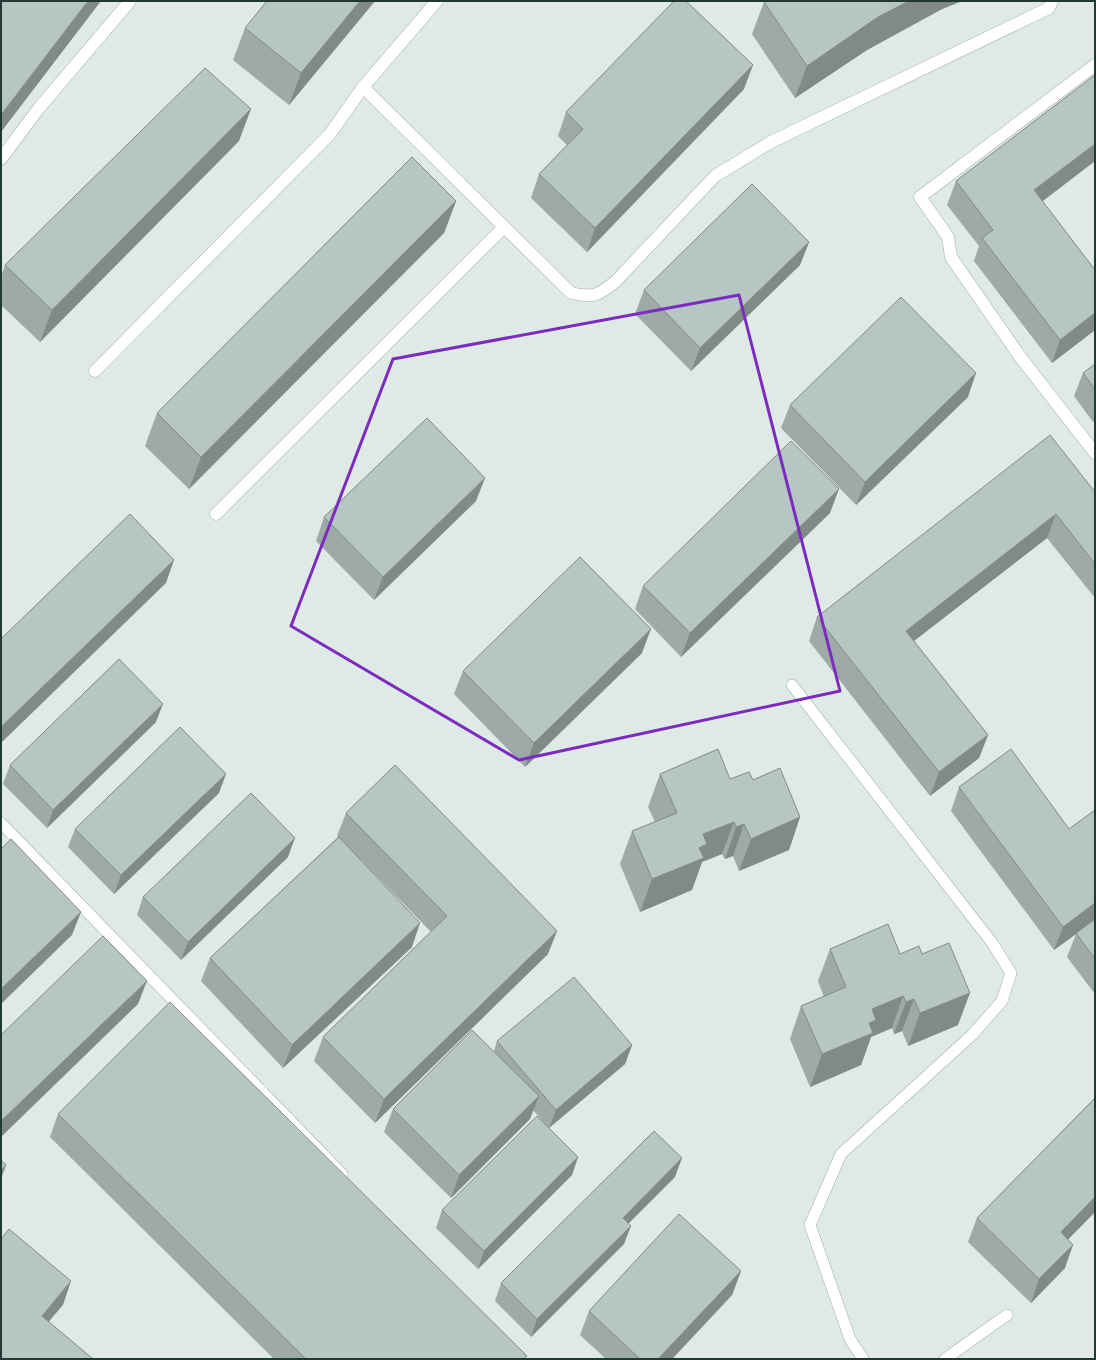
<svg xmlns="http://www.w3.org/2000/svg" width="1096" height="1360" viewBox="0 0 1096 1360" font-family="'Fira Sans Condensed',sans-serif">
  <rect width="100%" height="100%" fill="#dfe9e6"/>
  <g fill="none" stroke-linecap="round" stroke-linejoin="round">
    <!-- service casing -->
    <g stroke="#a2b0ad" stroke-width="12">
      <g id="service">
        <path d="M792,685l201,259 18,29 -9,28 -30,34 -131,119 -31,71 40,114 13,20"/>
        <path d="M1,823l341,351"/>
        <path d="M945,1359l62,-44"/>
      </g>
    </g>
    <!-- minor casing -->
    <g stroke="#a2b0ad" stroke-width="13">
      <g id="minor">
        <path d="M437,1l-74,86 208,206c23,5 27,3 45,-12l99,-105 56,-34 278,-134 3,-7"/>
        <path d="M1095,65l-175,132 28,40 3,20 70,101 74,95"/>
        <path d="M1,159l38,-51 91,-107"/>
        <path d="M95,371l235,-237 33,-47"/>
        <path d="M216,514l288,-287"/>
      </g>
    </g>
    <!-- service -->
    <use href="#service" stroke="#fff" stroke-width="11"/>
    <!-- minor -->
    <use href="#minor" stroke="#fff" stroke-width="12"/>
  </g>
  <!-- wall -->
  <g fill="#9daaa7">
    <path d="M375,1l-86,104 -56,-45 12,-32z"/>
    <path d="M765,1h197l-20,8 -75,41 -72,48 -43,-64 12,-32z"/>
    <path d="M1095,75v86l-53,40 53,69v60l-43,33 -78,-102 5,-15 -32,-41 9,-24z"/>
    <path d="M744,89l-157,163 -56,-54 8,-24 28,-29 -9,-9 8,-24z"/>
    <path d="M239,141l-199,201 -39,-37v-28l4,-12z"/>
    <path d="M456,201l-12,32 -255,256 -44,-43 12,-33z"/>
    <path d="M809,242l-9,23 -109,106 -56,-57 9,-24z"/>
    <path d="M1095,364v57l-2,1 -19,-26 9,-23z"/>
    <path d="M968,397l-112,108 -75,-77 9,-23z"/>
    <path d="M1095,492v106l-48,-60 -133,103 74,94 -9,23 -49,38 -121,-155 8,-24z"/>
    <path d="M476,501l-102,99 -58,-59 8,-24z"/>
    <path d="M830,513l-149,144 -46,-48 8,-23z"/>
    <path d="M642,653l-117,114 -71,-73 9,-23z"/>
    <path d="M156,722l-109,106 -44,-44 7,-19z"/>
    <path d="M660,774l70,5 23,1 47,37 -11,33 -50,21 -6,-15 -8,3 -3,-5 -20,8 -10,28 -52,22 -20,-48 12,-33 23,-9 -7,-15z"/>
    <path d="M959,787l110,42 26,-19v184l-28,-37 9,-23 -22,16 -103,-139z"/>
    <path d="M219,793l-105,101 -46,-47 7,-18z"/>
    <path d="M346,813l202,141 -173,169 -61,-62 9,-24 108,-105 -72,-74 53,89 -129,121 -82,-87 9,-23 128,-121 -1,-1z"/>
    <path d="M288,857l-107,103 -44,-45 6,-18z"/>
    <path d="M830,949l70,5h22l36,71 -50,21 -6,-15 -8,3 -2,-6 -21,9 -10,28 -51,22 -20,-48 11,-33 23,-9 -6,-16z"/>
    <path d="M497,1041l135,4 -7,19 -76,64 29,29 -6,18 -94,94 -42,-41 6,-18 104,-85 -13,-15 -3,9 -79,79 -67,-66 9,-23 101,-58z"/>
    <path d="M1095,1098v114l-27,27 -3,29 -34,35 -63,-61 9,-24z"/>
    <path d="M58,1114l468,245h-252l-224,-222z"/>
    <path d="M675,1177l-46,46 -5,21 -93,93 -36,-36 6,-18z"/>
    <path d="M741,1271l-9,24 -60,64h-66l-26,-24 9,-24z"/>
  </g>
  <!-- shaded-wall -->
  <g fill="#808b88">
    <path d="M88,1h13l-100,131v-17z"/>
    <path d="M360,1h15l-86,104 12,-32z"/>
    <path d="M909,1h53l-20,8 -75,41 -72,48 12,-32 71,-49z"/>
    <path d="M753,65l-9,24 -157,163 8,-24z"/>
    <path d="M251,109l-12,32 -199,201 12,-32z"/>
    <path d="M1095,144v17l-69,53 8,-24z"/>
    <path d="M456,201l-12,32 -255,256 12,-32z"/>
    <path d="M809,242l-9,23 -109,106 9,-23z"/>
    <path d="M1095,313v17l-43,33 8,-23z"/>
    <path d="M976,373l-8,24 -112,108 9,-23z"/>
    <path d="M485,478l-9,23 -102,99 9,-23z"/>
    <path d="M839,489l-9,24 -149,144 9,-24z"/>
    <path d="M1056,514l-9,24 -150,116 9,-23z"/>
    <path d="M174,560l-8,23 -165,160v-16z"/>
    <path d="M651,629l-9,24 -117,114 9,-24z"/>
    <path d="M163,704l-7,18 -109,106 6,-18z"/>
    <path d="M988,735l-9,23 -49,38 9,-24z"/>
    <path d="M226,774l-7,19 -105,101 7,-19z"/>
    <path d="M800,817l-11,33 -50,21 12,-32z"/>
    <path d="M734,822l-12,32 -20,8 -10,28 -52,22 12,-33 51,-45z"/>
    <path d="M744,824l-11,32 -8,3 11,-32z"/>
    <path d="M295,838l-7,19 -107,103 7,-18z"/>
    <path d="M1095,903v17l-41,30 9,-23z"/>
    <path d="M81,912l-9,23 -71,69v-15z"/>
    <path d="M420,923l-8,24 -129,121 9,-23z"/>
    <path d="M557,931l-9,23 -173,169 9,-24z"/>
    <path d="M147,981l-9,23 -137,133v-16z"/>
    <path d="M970,993l-12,32 -50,21 12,-33z"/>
    <path d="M903,996l-11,32 -21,9 -10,28 -51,22 12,-33 50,-45z"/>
    <path d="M914,999l-12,32 -8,3 12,-32z"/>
    <path d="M632,1045l-7,19 -76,64 7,-18z"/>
    <path d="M539,1096l-9,23 -79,79 8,-23z"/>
    <path d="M578,1157l-6,18 -94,94 6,-18z"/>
    <path d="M682,1158l-7,19 -59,59 7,-18z"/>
    <path d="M6,1165l-5,14v-8z"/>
    <path d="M1095,1197v15l-43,44 9,-24z"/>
    <path d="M631,1226l-7,18 -93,93 6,-18z"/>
    <path d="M1073,1245l-8,23 -34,35 8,-24z"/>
    <path d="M741,1271l-9,24 -60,64h-14z"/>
    <path d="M71,1281l-8,24 -30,35 9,-24z"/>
  </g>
  <!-- building -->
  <g fill="#b7c6c2" stroke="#808b88">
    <path d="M1,1h87l-87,114z"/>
    <path d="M267,1h93l-59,72 -56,-45z"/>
    <path d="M674,1h12l67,64 -158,163 -56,-54 44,-45 -17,-17z"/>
    <path d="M765,1h144l-31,16 -71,49 -43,-64z"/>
    <path d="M205,68l46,41 -199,201 -47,-45z"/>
    <path d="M1095,75v69l-61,46 61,80v43l-35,27 -78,-102 11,-8 -37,-49z"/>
    <path d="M412,157l44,44 -255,256 -44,-44z"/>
    <path d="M752,184l57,58 -109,106 -56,-58z"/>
    <path d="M901,297l75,76 -111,109 -75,-77z"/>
    <path d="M1095,364v25l-12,-16z"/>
    <path d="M427,418l58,60 -102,99 -59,-60z"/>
    <path d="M1050,435l45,57v72l-39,-50 -150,117 82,104 -49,37 -122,-155z"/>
    <path d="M791,441l48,48 -149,144 -47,-47z"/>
    <path d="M130,514l44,46 -173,167v-88z"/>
    <path d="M580,557l71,72 -117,114 -71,-72z"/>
    <path d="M119,659l44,45 -110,106 -43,-45z"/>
    <path d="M180,727l46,47 -105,101 -46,-46z"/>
    <path d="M718,749l12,30 19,-7 4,8 27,-12 20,49 -49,22 -7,-15 -8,3 -2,-5 -31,12 4,10 -8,4 5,10 -52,21 -20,-48 45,-18 -17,-39z"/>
    <path d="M1011,749l58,80 26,-19v93l-32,24 -104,-140z"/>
    <path d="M395,765l162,166 -173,168 -61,-62 124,-121 -101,-103z"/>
    <path d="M251,793l44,45 -107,104 -45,-45z"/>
    <path d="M339,837l81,86 -128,122 -82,-87z"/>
    <path d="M11,839l70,73 -80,77v-140z"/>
    <path d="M1095,919v40l-19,-26z"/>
    <path d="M888,924l12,30 19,-8 3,8 27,-11 21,50 -50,20 -6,-14 -8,3 -3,-6 -31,13 4,11 -7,3 4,10 -51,21 -21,-48 45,-19 -16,-38z"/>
    <path d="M103,936l44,45 -146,140v-86z"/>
    <path d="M574,977l58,68 -76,65 -59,-69z"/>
    <path d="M170,1002l357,354 -4,3h-217l-248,-245z"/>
    <path d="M472,1030l67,66 -80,79 -66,-66z"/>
    <path d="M1095,1098v99l-34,35 12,13 -34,34 -62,-61z"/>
    <path d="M537,1116l41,41 -94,94 -42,-41z"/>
    <path d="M654,1131l28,27 -59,60 8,8 -94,93 -36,-36z"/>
    <path d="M1,1160l5,5 -5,6z"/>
    <path d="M679,1214l62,57 -83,88h-18l-51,-48z"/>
    <path d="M9,1229l62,52 -29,35 51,43h-92v-120z"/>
  </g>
  <!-- marked area -->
  <path fill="none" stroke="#7b2cbf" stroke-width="3" stroke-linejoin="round" d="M739,295l101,396 -321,69 -228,-134 102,-267z"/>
  <!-- border -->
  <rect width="1096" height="1360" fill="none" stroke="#213835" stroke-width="4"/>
</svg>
